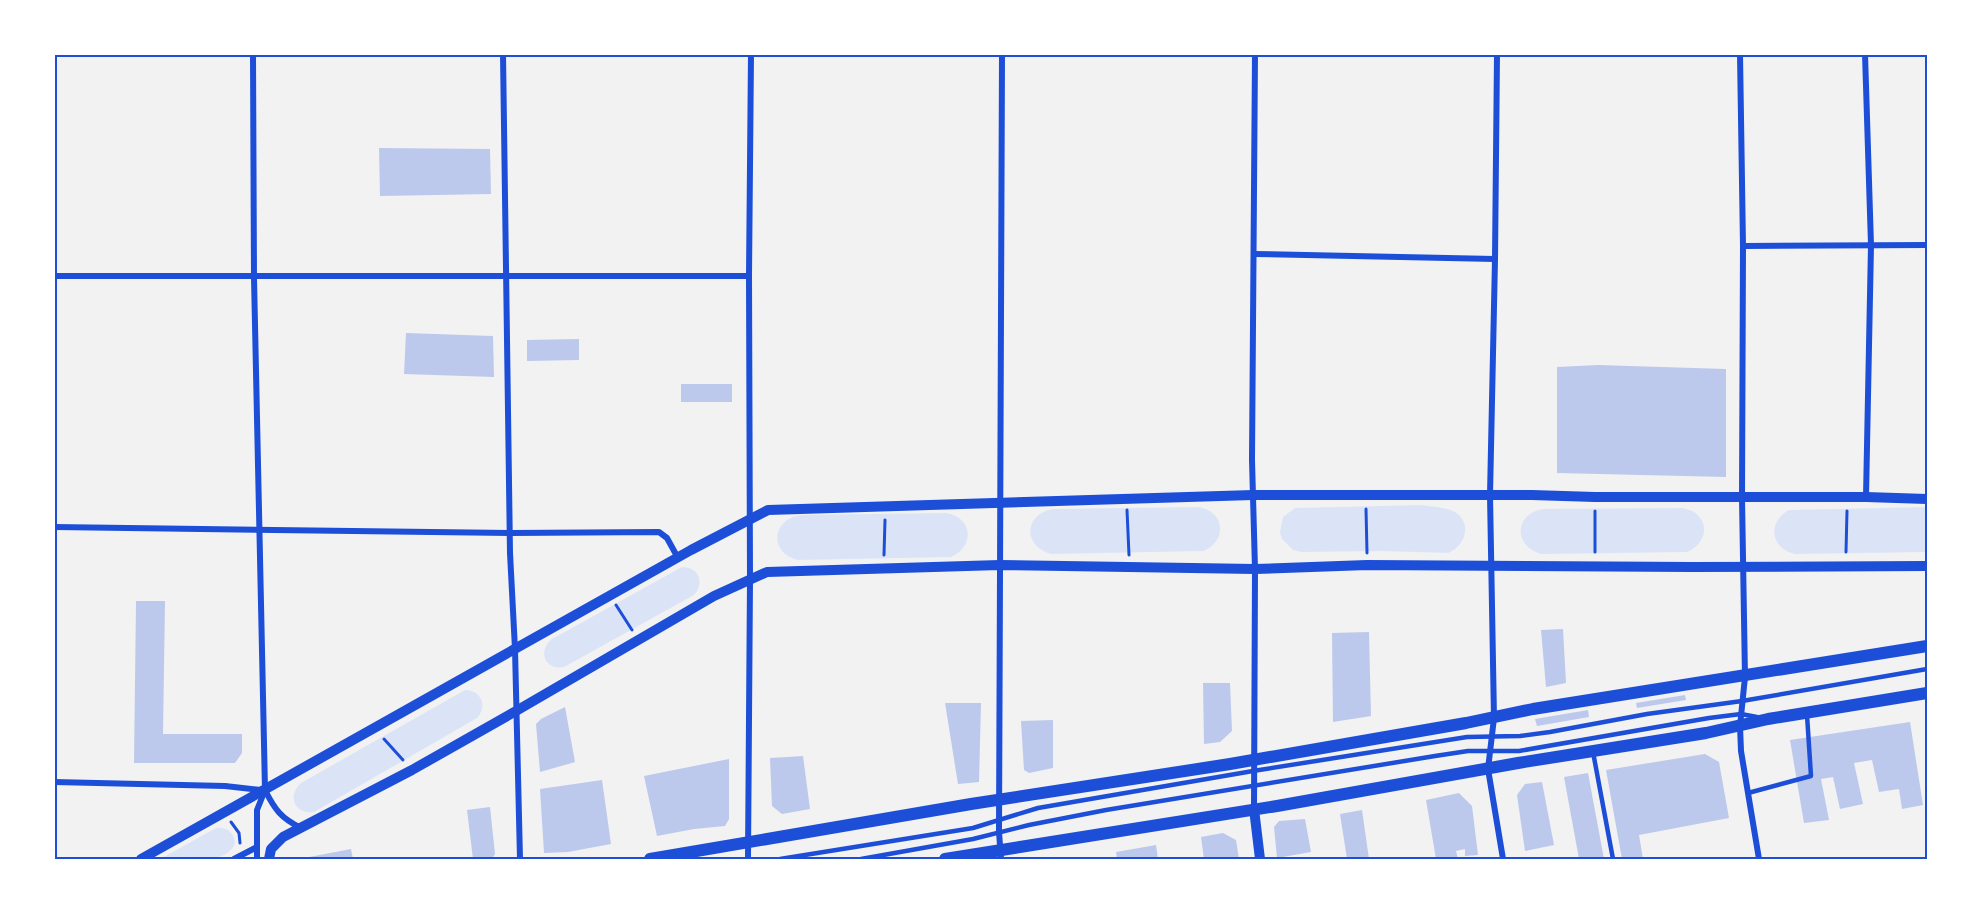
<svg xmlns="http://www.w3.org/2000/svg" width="1981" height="913" viewBox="0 0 1981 913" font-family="Signika,sans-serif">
  <rect width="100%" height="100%" fill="#f2f2f2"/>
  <!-- green -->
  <g fill="#dbe4f7">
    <path d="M1422,505c10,2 24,2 33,7 18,12 10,34 -7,41l-65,-2 -82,1 -8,-2 -11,-11 -2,-7 3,-15 12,-9z"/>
    <path d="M1198,507c27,4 30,34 5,44l-152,3c-29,-8 -27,-40 2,-45z"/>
    <path d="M1927,507v45l-132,2c-25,-6 -28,-32 -6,-44z"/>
    <path d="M1682,508c27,4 30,33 5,44l-146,2c-28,-8 -27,-40 2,-45z"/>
    <path d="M946,513c26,4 30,33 5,44l-153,3c-29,-7 -27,-40 2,-45z"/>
    <path d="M682,567c17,0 23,16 12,28l-130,72c-19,4 -27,-16 -12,-28z"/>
    <path d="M465,690c16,0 23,16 12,28l-163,94c-20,3 -27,-17 -13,-29z"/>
    <path d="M216,828c11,-1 17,4 19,14 -6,25 -55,17 -75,17z"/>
  </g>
  <!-- building -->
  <g fill="#bdc9ec">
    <path d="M379,148l111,1 1,45 -111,2z"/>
    <path d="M406,333l87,3 1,41 -90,-3z"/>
    <path d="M579,339v21l-52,1v-21z"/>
    <path d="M1598,365l128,4v108l-169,-4v-106z"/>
    <rect x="681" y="384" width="51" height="18"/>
    <path d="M136,601h29l-2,133h79v19l-7,10h-101z"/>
    <path d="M1563,629l3,54 -20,4 -5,-57z"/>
    <path d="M1369,632l2,84 -38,6 -1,-89z"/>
    <path d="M1203,683h27l2,48 -12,11 -16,2z"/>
    <path d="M1685,695l1,5 -49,8 -1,-5z"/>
    <path d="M945,703h36l-2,79 -21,2z"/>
    <path d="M565,707l10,55 -35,10 -4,-48 5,-5z"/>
    <path d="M1588,710l1,7 -52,9 -2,-7z"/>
    <path d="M1053,720v48l-24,5 -5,-3 -3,-49z"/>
    <path d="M1910,722l13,83 -21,4 -3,-20 -20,3 -7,-32 -18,3 9,41 -23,5 -7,-32 -12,2 8,41 -25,3 -14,-83z"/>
    <path d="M1705,754l14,8 10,56 -90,17 4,24h-21l-16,-89z"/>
    <path d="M803,756l7,53 -28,5 -10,-8 -2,-48z"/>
    <path d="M729,759v60l-4,7 -31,3 -37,7 -13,-60z"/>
    <path d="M1588,773l16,86h-25l-15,-82z"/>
    <path d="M602,780l9,64 -43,8 -24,1 -4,-64z"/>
    <path d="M1542,782l12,63 -29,6 -8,-56 8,-11z"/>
    <path d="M1459,793l13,13 6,49 -13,1v-7l-9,2 2,8h-22l-10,-59z"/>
    <path d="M490,807l5,47 -3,5h-19l-6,-49z"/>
    <path d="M1362,810l7,49h-22l-7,-45z"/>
    <path d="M1305,819l6,33 -34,6 -3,-31 5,-6z"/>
    <path d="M1223,833l13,7 3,19h-35l-3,-22z"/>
    <path d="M1156,845l2,14h-41l-1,-7z"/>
    <path d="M351,849l2,10h-49v-1z"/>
  </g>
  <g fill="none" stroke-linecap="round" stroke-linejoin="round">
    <!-- path -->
    <g stroke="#1d4ed8" stroke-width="3">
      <path d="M1366,509l1,44"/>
      <path d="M1127,510l2,45"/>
      <path d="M1595,511v41"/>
      <path d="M1846,552l1,-41"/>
      <path d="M884,555l1,-35"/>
      <path d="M616,605l16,25"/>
      <path d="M384,739l19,21"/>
      <path d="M231,822l8,11 1,10"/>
    </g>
    <!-- service -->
    <g stroke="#1d4ed8" stroke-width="4.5">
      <path d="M1593,752l20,107"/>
      <path d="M1748,793l63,-17 -4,-61"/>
      <path d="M780,859l193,-31 65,-20 215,-37 214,-34 53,-1 30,-4 97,-18 95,-13 185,-32"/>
      <path d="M861,859l112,-20 56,-14 77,-15 329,-54 33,-5h51l190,-33 32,-4 16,3"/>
    </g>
    <!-- minor -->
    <g stroke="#1d4ed8" stroke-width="6">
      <path d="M253,54l1,224 11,512 -8,20v49"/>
      <path d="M503,54l7,499 5,96 5,210"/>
      <path d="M1497,54l-2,205 -5,236 4,223 -6,51 15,90"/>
      <path d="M1740,54l3,192 -1,252 3,179 -5,49 1,25 18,108"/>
      <path d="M1865,54l6,191 -5,252"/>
      <path d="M1743,246l184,-1"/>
      <path d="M1254,254l241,5"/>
      <path d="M54,276h695"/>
      <path d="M54,527l457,6 148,-1 8,6 11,20"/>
      <path d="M54,782l171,4 36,4"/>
      <path d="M265,790c10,20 16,28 36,38"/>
      <path d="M1254,809l1,-240 -3,-109 3,-406"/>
      <path d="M234,859l23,-12"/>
      <path d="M748,859l2,-280 -1,-303 2,-222"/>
      <path d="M1001,859l-2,-27 3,-778"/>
    </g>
    <!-- tertiary -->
    <g stroke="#1d4ed8" stroke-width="10">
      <path d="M1254,809l6,50"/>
      <path d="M141,859l550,-309 77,-40 485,-15h279l63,2h271l61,2"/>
      <path d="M269,859l2,-10 12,-12 129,-67 104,-59 198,-115 53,-24 233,-7 255,4 112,-4 325,2 235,-1"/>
    </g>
    <!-- secondary -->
    <g stroke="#1d4ed8" stroke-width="12">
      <path d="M650,859l321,-55 259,-40 236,-41 67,-14 394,-63"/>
      <path d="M945,859l332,-53 241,-43 188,-30 62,-14 159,-26"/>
    </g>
  </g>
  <!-- border -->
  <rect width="1981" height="913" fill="none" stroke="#ffffff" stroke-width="111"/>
  <rect x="56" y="56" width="1870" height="802" fill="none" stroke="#1d4ed8" stroke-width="2"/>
</svg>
